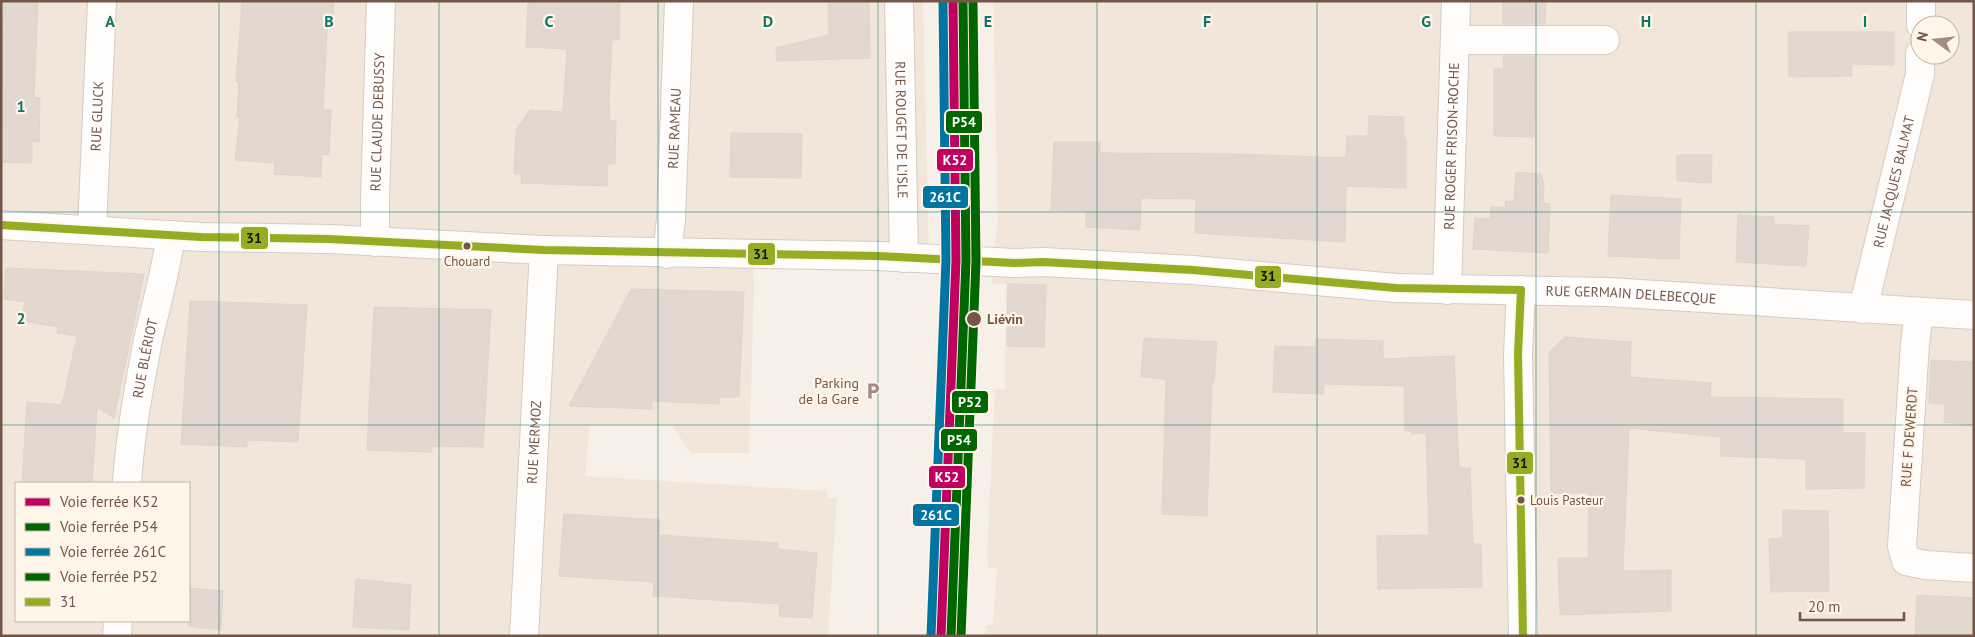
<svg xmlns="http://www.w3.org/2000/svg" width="1975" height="637" viewBox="0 0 1975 637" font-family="'PT Sans',sans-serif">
  <rect width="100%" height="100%" fill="#f6f0e9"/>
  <!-- residential -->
  <g fill="#f2e5d9" fill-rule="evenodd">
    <path d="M1,1h922l6,258 -176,-5 1,37 -5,162h-58l-19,-28h-82l-5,51 242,15v7h10l-9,138h-827zM16,483h173v138h-173z"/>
    <path d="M993,1h981v635h-989l1,-11h6l1,-2 4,-55h-9l-1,-13 8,-166h10l1,-105h-15l7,-62zM1920,25h30v30h-30z"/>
  </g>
  <!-- building -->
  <g fill="#e3d8d0" stroke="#dfd3cb">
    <path d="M3,1h35l-4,96 6,1 -1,44 -7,-1v22l-31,-1z"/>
    <path d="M242,1h92l-1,28h-6l-4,81h8l-2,45 -7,-1 -1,23 -47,-3 1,-11 -40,-3 5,-43h-3l2,-35h-3z"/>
    <path d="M528,1h92l-1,39h-7l-3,59 1,22 6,-1 -1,44h-7l-1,22 -86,-3 1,-9h-8l2,-44 14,-20 33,2 4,-63 -41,-2z"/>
    <path d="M828,1h41l1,57 -93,3 -1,-13 53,-13z"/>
    <path d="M1503,1h43l-1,23h-42z"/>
    <path d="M1788,32h106v33l-42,-1v12l-63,1z"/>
    <path d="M1503,56h32l-1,81 -40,-1v-67h10z"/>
    <path d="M1369,116l35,1v21h2v50l-60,-2 -1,56 -150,-9 1,-34 -55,-1 -1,32 -54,-3v-16l-35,-1 3,-68h46v11l138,1 108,4 1,-22h21z"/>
    <path d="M731,133l71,1 -1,44 -71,-1z"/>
    <path d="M1677,155h35l-1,28 -34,-2z"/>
    <path d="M1516,172l25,2 1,6 2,1 -1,22 7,1 -2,49 -75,-4 2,-31 15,1 1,-12 14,1 1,-7 8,1z"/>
    <path d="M1611,195l70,4 -2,60 -71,-3z"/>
    <path d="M1738,215l36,2v7l35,2 -3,40 -70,-4z"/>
    <path d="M6,268l138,6 -30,144 -17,-11 -5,76h-70l5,-81 35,3 15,-69 -20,-3 1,-6 -37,-6 4,-19 -21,-3z"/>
    <path d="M1008,284l38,1 -2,62 -37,-1z"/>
    <path d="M631,289l113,3 -5,105h-20v7l-67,-3v8l-83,-3z"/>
    <path d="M190,301l117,4 -9,137 -51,-2v7l-66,-3z"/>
    <path d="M374,307l117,3 -8,137 -51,-1v6l-65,-2z"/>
    <path d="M1565,337l66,5 -1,35 81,6 -1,14 133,2v34h22l-1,55 -58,1v-30l-85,-3v-19l-92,-9 -6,143 48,-1v41l-111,4 -2,-57h30l1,-65h-38l-2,-141z"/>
    <path d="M1144,338l73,4 -3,40h-2l-5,134 -45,-2 4,-135 -25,-2z"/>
    <path d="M1316,339l67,2v18l71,-3 5,112h11l3,76h8l1,43 -104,2 -1,-53 52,-1 -3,-102 -14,1 -1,-3h-6l-1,-45 -80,-2 -1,10 -50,-2 2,-46 41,1z"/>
    <path d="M1931,360l43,2v63l-30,-3 1,-18 -16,-1z"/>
    <path d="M1783,510l45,1 1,80 -58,1 -2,-53 14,-1z"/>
    <path d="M564,514l96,6 -1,15 119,8v6l39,4 -5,65 -33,-2 1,-12 -127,-8 1,-14 -95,-6z"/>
    <path d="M356,579l55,6 -2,45 -56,-3z"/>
    <path d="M189,588l34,3 -2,39 -32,-4z"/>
    <path d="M1917,595l57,3v38h-59z"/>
  </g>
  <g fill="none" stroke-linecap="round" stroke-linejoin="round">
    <!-- minor casing -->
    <g stroke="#d4ccc6" stroke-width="30">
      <g id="minor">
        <path id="s1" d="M899,1l5,257"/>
        <path d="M1921,25v-24"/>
        <path d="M1455,40h150"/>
        <path id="s2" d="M92,230l10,-229"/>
        <path id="s3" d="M375,242v-42l6,-199"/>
        <path id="s4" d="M667,254l4,-35 8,-218"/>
        <path id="s5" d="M1447,290l9,-289"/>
        <path id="s6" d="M1863,309l57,-235v-20"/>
        <path d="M1919,312l-4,32 -13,202 4,15 19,4 49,3"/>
        <path id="s7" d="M127,483c3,-48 12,-96 21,-143 8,-35 18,-69 23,-105"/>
        <path d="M117,636l1,-15"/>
        <path id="s8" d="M524,636l20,-386"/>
      </g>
    </g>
    <!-- tertiary casing -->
    <g stroke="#d4ccc6" stroke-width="30">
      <g id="tertiary">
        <path id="s9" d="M1,225l200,12 128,2 215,11 334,6 136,7 29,-1 150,8 203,18 212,4 366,23"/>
        <path d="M1521,290l-3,64 5,282"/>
      </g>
    </g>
    <!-- minor -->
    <use href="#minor" stroke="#fefdfc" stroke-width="28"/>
    <!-- tertiary -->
    <use href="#tertiary" stroke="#fefdfc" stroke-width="28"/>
    <!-- bus-1 casing -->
    <g stroke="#fff5e9" stroke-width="11">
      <g id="bus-1">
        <path d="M1,225l200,12 128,2 215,11 334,6 136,7 29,-1 150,8 203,18 125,2"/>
        <path d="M1521,290l-3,64 5,282"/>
      </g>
    </g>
    <!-- bus-1 -->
    <use href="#bus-1" stroke="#94ad23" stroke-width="8"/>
    <!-- rail-1 casing -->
    <g stroke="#fff5e9" stroke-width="12">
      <path id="rail-1" d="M941,636l15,-376 -3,-259"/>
    </g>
    <!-- rail-2 casing -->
    <g stroke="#fff5e9" stroke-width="12">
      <path id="rail-2" d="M951,636l15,-376 -3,-259"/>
    </g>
    <!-- rail-3 casing -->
    <g stroke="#fff5e9" stroke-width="12">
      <path id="rail-3" d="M931,636l15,-376 -3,-259"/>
    </g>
    <!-- rail-4 casing -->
    <g stroke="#fff5e9" stroke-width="12">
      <path id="rail-4" d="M961,636l15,-375 -3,-260"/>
    </g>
    <!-- rail-1 -->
    <use href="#rail-1" stroke="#bf005f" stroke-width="9"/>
    <!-- rail-2 -->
    <use href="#rail-2" stroke="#060" stroke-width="9"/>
    <!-- rail-3 -->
    <use href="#rail-3" stroke="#0075a1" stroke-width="9"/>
    <!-- rail-4 -->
    <use href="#rail-4" stroke="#060" stroke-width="9"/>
  </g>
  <!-- grid -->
  <path fill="none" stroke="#0f766e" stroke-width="1" stroke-opacity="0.55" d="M219,1v635M439,1v635M658,1v635M878,1v635M1097,1v635M1317,1v635M1536,1v635M1756,1v635M1,212h1973M1,425h1973"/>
  <!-- icons -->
  <defs>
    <g id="parking-bare" transform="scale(1.35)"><path d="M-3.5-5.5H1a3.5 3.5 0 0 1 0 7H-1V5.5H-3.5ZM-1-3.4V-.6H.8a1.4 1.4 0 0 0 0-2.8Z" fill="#a28c81" stroke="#fff5e9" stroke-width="2.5" paint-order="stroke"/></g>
  </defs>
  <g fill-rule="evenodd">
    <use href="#parking-bare" x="873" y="391"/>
  </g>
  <!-- markers -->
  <g fill="#745649" stroke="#fff5e9" stroke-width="2">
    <circle cx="467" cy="246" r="4.5"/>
    <circle cx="974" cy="319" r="8"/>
    <circle cx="1521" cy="500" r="4.5"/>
  </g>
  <g text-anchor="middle" stroke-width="4.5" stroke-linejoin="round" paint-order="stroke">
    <!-- bus labels -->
    <g font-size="13" fill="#745649" stroke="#fff5e9">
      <text x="467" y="266">Chouard</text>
      <text x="1530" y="505" text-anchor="start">Louis Pasteur</text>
    </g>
    <!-- street labels -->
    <g font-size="14" fill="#745649" stroke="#fff5e9">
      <text dy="5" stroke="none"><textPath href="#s2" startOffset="114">RUE GLUCK</textPath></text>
      <text dy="5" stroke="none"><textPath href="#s3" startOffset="120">RUE CLAUDE DEBUSSY</textPath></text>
      <text dy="5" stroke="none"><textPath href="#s4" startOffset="126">RUE RAMEAU</textPath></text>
      <text dy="5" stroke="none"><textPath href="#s1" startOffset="129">RUE ROUGET DE L'ISLE</textPath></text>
      <text dy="5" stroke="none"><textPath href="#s5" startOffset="144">RUE ROGER FRISON-ROCHE</textPath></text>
      <text dy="5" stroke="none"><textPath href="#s6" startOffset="131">RUE JACQUES BALMAT</textPath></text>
      <text dy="5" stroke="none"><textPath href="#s9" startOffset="1632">RUE GERMAIN DELEBECQUE</textPath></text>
      <text dy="5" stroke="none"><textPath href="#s7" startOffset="126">RUE BLÉRIOT</textPath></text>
      <text transform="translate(1909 437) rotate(-86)" y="5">RUE F DEWERDT</text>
      <text dy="5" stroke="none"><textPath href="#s8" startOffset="194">RUE MERMOZ</textPath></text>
    </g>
    <!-- stop labels -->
    <g font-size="14" font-weight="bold" fill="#745649" stroke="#fff5e9" text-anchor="start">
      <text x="987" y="324">Liévin</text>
    </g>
    <!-- poi labels -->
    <g font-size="14" fill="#745649" stroke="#fff5e9" text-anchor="end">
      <text x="859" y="388">Parking<tspan x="859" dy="16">de la Gare</tspan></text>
    </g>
  </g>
  <g font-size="16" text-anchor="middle" font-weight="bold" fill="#0f766e" stroke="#fff5e9" stroke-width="4.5" stroke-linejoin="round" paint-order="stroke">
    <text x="110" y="27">A</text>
    <text x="329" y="27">B</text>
    <text x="549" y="27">C</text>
    <text x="768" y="27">D</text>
    <text x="988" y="27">E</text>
    <text x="1207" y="27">F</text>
    <text x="1426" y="27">G</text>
    <text x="1646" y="27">H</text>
    <text x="1865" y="27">I</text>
    <text x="21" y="112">1</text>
    <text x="21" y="324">2</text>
  </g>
  <g stroke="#fff5e9" stroke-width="2">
    <rect x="945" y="110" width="38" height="24" rx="5" fill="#060"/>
    <rect x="936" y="148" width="38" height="24" rx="5" fill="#bf005f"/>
    <rect x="922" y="185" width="47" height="24" rx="5" fill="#0075a1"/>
    <rect x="240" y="226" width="29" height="24" rx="5" fill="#94ad23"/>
    <rect x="747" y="242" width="29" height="24" rx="5" fill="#94ad23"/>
    <rect x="1254" y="265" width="28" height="24" rx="5" fill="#94ad23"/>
    <rect x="951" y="390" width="38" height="24" rx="5" fill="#060"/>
    <rect x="940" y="428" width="38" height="24" rx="5" fill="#060"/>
    <rect x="1506" y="451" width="28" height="24" rx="5" fill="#94ad23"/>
    <rect x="928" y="465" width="38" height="24" rx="5" fill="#bf005f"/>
    <rect x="912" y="503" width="48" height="24" rx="5" fill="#0075a1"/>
  </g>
  <g font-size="14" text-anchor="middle" font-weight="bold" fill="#fff">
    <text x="964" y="127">P54</text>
    <text x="955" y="165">K52</text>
    <text x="945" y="202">261C</text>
    <text x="970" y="407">P52</text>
    <text x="959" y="445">P54</text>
    <text x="947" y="482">K52</text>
    <text x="936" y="520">261C</text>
  </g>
  <g font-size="14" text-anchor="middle" font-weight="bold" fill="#111">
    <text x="254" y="243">31</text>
    <text x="761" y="259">31</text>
    <text x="1268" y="281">31</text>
    <text x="1520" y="468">31</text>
  </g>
  <!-- border -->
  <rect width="1975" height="637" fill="none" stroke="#745649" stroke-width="5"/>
  <!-- legend -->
  <rect x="15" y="482" width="175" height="140" fill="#fff5e9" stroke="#c7b5a9"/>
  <rect x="25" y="498" width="25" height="8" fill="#bf005f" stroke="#c7b5a9"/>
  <text x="60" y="507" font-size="15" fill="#745649">Voie ferrée K52</text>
  <rect x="25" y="523" width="25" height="8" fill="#006600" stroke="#c7b5a9"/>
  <text x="60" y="532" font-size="15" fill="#745649">Voie ferrée P54</text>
  <rect x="25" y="548" width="25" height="8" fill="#0075a1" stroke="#c7b5a9"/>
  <text x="60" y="557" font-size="15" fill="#745649">Voie ferrée 261C</text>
  <rect x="25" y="573" width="25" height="8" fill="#006600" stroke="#c7b5a9"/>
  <text x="60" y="582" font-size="15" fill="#745649">Voie ferrée P52</text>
  <rect x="25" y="598" width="25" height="8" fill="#94ad23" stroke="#c7b5a9"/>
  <text x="60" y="607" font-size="15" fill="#745649">31</text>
  <!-- north arrow -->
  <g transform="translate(1935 40) rotate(285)"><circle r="24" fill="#fff5e9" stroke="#c7b5a9"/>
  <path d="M0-4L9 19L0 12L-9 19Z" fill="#a28c81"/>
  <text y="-8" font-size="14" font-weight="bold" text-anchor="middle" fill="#745649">N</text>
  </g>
  <!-- scale -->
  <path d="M1800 612v8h104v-8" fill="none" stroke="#745649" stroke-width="2.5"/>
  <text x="1808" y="612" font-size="15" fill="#745649" stroke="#fff5e9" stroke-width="4" paint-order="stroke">20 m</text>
</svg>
